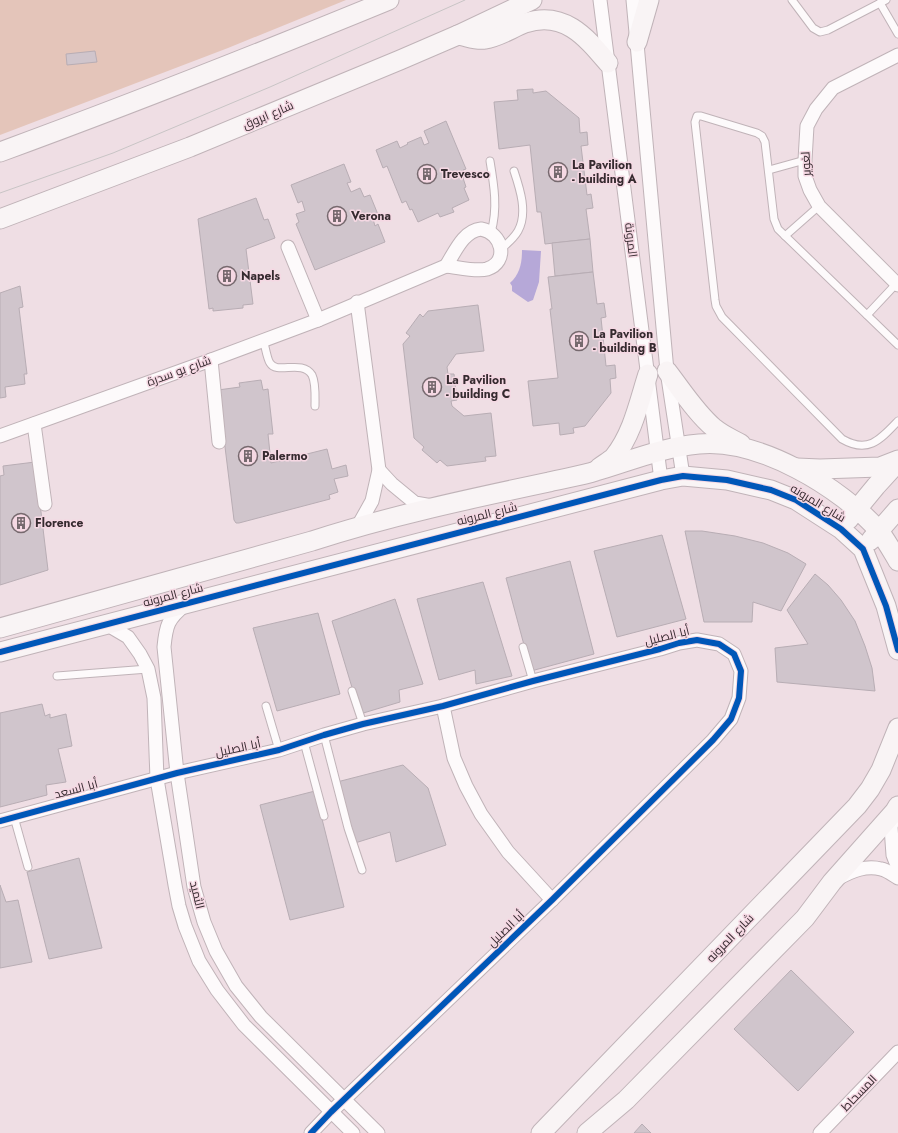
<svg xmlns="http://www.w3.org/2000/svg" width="898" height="1133" viewBox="0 0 898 1133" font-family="Jost,Cairo,sans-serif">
  <rect width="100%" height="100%" fill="#efdee4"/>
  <!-- green -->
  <path fill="#e4c5ba" d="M0,0h346l-118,48 -228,87z"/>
  <!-- water -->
  <path fill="#b6a8d8" d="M522,250l19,1 -2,31 -6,18 -5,2 -16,-11v-5l-2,-3c10,-9 12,-20 12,-33z"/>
  <!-- building -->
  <g fill="#d0c5cc" stroke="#b8adb4">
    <path d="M95,51l2,11 -30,3 -1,-11z"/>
    <path d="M533,89v4l13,-2 33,27 1,15 7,-1 1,13 -7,1 6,49 4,-1 2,14 -7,1 4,30 -45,5 -4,-32h-4l-7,-67 -31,4 -5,-47 24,-2 -1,-10z"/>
    <path d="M446,121l20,48 -3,1 3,7 -3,1 3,9 -2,1 5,12 -17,8 2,4 -14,5 -2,-4 -20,9 -6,-13 -2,1 -4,-9 -4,2 -15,-37 -4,2 -7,-18 21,-9 3,7 8,-4 -1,-1 14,-6 3,8 5,-2 -5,-12z"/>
    <path d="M344,164l7,18 -4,1 4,9 9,-4 4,9 6,-2 9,22 -6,2 2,7 3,-2 7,18 -70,28 -19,-46 3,-2 -3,-8 9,-3 -3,-10 -4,2 -7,-18z"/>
    <path d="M256,198l8,22 4,-1 7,19 -29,11 7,55 -10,1v3l-30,3v-3l-4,1 -11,-90z"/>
    <path d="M590,239l3,33 -38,4 -3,-33z"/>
    <path d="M593,272l4,32 7,-1 2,14 -5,1 5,48 9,-1 1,13 -6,1 1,14 -26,33 -12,2 1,5 -14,2 -1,-12 -26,3 -5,-45 30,-3 -8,-69h2l-4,-32z"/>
    <path d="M20,286l3,21 -4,1 8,66h-3l1,10 -20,3 1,10 -6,1v-105z"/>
    <path d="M478,305l6,46 -28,3 -9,13 1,7h6l3,26 -6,1 1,5 12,10 27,-3 5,43 -11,1 1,4 -39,5 -7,-6 -3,3 -15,-13 2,-3 -10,-9 -11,-94 7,-8 -4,-3 14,-19 3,3 5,-6z"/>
    <path d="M261,380l2,10 5,-1 5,45h-5l3,29 56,-14 5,20 14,-4 2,11 -14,3 4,13 -9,3 1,4 -91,24h-3l-2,-3 -16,-130 22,-3 -1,-4z"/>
    <path d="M35,462l13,108 -48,15v-109l4,-1 -1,-9z"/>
    <path d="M685,531h17l33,5 28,7 25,10 18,11 -25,47 -28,-9 -1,20h-48z"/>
    <path d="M662,535l24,84 -69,18 -23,-86z"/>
    <path d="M570,561l24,93 -63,17 -25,-93z"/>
    <path d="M815,574l13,11 13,15 14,21 10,25 7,22 3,23 -98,-9 -2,-34 33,-4 -21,-34z"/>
    <path d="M483,582l29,94 -36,8 -1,-14 -36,10 -22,-81z"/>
    <path d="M395,599l28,85 -24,6 1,12 -40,12 -28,-93z"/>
    <path d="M318,613l22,81 -63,17 -24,-83z"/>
    <path d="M42,704l3,12 5,-2v4l16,-4 6,32 -14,3 8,33 -20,3 1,10 -47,12v-94z"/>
    <path d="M403,765l25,23 18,57 -50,17 -6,-30 -35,11 -18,-61z"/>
    <path d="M315,791l29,116 -54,13 -30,-115z"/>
    <path d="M79,858l23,90 -53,11 -22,-87z"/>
    <path d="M0,885l6,17 12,-2 14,62 -32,6z"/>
    <path d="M791,970l63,62 -56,59 -64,-62z"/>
    <path d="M642,1124l9,9h-17z"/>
  </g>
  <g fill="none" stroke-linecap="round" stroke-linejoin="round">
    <!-- lane casing -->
    <g stroke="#c0b3b8" stroke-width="9">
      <g id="lane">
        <path d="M792,0l21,28 7,4 8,-2 58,-30"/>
        <path d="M880,3l18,31"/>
        <path d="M490,161c4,24 8,48 1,71"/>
        <path d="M769,170l36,-10"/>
        <path d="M785,236l34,-30"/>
        <path d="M501,249c6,-5 13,-11 17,-18 10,-18 2,-42 -4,-60"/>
        <path d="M867,315l30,-32"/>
        <path d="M263,339c2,6 4,20 7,24 7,12 32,-4 42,12 4,8 3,22 3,31"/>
        <path d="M898,345l-120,-116 -4,-10 -9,-77 -3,-6 -5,-3 -56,-17h-4l-2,6 20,178 1,6 6,11 120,122c26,15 38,1 56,-18"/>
        <path d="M523,647l10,34"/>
        <path d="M57,676l91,-7"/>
        <path d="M352,691l11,33"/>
        <path d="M266,706l13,44"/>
        <path d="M324,735l24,93 14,42"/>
        <path d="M304,742l20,74"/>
        <path d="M14,817l14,50"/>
      </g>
    </g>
    <!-- street casing -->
    <g stroke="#c0b3b8" stroke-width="15">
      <g id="street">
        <path d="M600,0l61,480"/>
        <path d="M633,0l34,371 16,105"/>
        <path d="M898,55l-65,33 -17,21 -9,17 -2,34v16l5,14 9,16 79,79"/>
        <path d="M481,229c22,4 28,33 6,40 -11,3 -30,-2 -41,-3 9,-14 17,-35 35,-37z"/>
        <path d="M288,247l30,73"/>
        <path d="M357,302l22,168 -7,31 -14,25"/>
        <path d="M211,360l8,82"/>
        <path d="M34,424l11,80"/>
        <path d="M0,436l211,-76 107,-40 128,-54"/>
        <path d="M379,470l13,14 23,19 17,3"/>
        <path d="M185,605c-17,14 -19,20 -21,42l13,126 17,114 10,35 12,29 20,35 25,31 117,116"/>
        <path d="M106,624l22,13 12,17 8,15 6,29 3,81 18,106 4,21 6,20 14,35 18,29 27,35 109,108"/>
        <path d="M443,706l11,52 12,28 15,28 27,38 44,48"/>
        <path d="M895,813l-4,14 2,28 5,13"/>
        <path d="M0,821l177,-48 102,-23 45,-15 39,-11 80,-18 90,-25 127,-32 19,-6 18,-3 22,4 15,10 7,17 -2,27 -8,21 -18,21 -161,160 -221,212 -20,21"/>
        <path d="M839,878c13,-7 27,-13 42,-9 6,1 12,6 17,9"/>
        <path d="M820,1133l78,-81"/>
      </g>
    </g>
    <!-- secondary casing -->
    <g stroke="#c0b3b8" stroke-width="21">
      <g id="secondary">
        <path d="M458,35c8,1 19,6 27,4 14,-2 27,-11 40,-16 39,-13 61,14 83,40"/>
        <path d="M637,42l12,-42"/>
        <path d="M0,152c131,-48 260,-99 389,-152"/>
        <path d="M0,219l190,-72 210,-87 58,-25 74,-35"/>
        <path d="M667,371c14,18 29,42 47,57 8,7 18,11 27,16"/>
        <path d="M599,468c5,-4 11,-7 15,-11 19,-24 25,-55 34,-83"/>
        <path d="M797,468l23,1 60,-2 18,-7"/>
        <path d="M848,520l28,-34 22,-24"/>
        <path d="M871,540l27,-31"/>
        <path d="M0,628l312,-87c77,-25 157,-42 237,-59 16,-4 32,-6 47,-11 34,-10 67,-24 103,-27 59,-6 142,43 180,87 7,9 13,20 19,30"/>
        <path d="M0,652l661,-172 22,-4 44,4 44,10 25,10 45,29 22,20 23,57 12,44"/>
        <path d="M541,1133l316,-327 13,-17 11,-19 17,-42"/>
        <path d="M587,1133l39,-33 179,-182 27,-36 63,-71 3,-5"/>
      </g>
    </g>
    <!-- lane -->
    <use href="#lane" stroke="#fdfafb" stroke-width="7"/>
    <!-- street -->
    <use href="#street" stroke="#fdfafb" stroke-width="13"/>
    <!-- secondary -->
    <use href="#secondary" stroke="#f9f4f5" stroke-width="19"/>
    <!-- tram -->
    <path stroke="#c8c4c5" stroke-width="1" d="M0,193l113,-40 157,-66 195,-87"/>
    <!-- cycleway casing -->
    <g stroke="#f5d8e3" stroke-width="8">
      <g id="cycleway">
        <path d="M0,652l661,-172 22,-4 44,4 44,10 25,10 45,29 22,20 23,57 12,44"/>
        <path d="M0,821l177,-48 102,-23 45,-15 39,-11 80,-18 90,-25 127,-32 19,-6 18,-3 22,4 15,10 7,17 -2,27 -8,21 -18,21 -161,160 -221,212 -20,21"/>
      </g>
    </g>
    <!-- cycleway -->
    <use href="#cycleway" stroke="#0057b8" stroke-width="6"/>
  </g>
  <!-- icons -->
  <defs>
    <g id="building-ring" transform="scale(1)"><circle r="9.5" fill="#f5d8e3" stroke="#76696e" stroke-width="1.5"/><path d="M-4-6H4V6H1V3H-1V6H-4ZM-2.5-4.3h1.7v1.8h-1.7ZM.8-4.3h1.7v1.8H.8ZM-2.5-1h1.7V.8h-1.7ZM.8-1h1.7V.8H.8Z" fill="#76696e"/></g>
  </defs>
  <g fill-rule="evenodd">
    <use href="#building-ring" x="558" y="172"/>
    <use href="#building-ring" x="427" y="174"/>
    <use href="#building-ring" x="337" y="216"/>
    <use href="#building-ring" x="227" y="276"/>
    <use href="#building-ring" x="579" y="341"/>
    <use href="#building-ring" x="432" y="387"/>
    <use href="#building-ring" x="248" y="456"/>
    <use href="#building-ring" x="21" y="523"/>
  </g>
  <g text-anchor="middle" stroke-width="3" stroke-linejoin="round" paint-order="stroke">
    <!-- street labels -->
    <g font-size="12" fill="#352a2f" stroke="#f5d8e3">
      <text transform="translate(268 115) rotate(-23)" y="4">شارع ابروق</text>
      <text transform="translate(806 164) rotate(-93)" y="4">لغوير</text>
      <text transform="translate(631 240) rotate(83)" y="4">المرونة</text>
      <text transform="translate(179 371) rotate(-20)" y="4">شارع بو سدرة</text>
      <text transform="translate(818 503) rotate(31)" y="4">شارع المرونه</text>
      <text transform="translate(487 514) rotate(-14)" y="4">شارع المرونه</text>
      <text transform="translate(173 595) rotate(-15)" y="4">شارع المرونه</text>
      <text transform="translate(667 636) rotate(-14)" y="4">أبا الصليل</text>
      <text transform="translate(238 748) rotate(-12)" y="4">أبا الصليل</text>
      <text transform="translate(76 789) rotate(-15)" y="4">أبا السعد</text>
      <text transform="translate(197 895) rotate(76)" y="4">الثميد</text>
      <text transform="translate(506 929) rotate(-44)" y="4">أبا الصليل</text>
      <text transform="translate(730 938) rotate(-46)" y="4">شارع المرونه</text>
      <text transform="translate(859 1093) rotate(-46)" y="4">المسحاط</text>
    </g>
    <!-- poi labels -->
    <g font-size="12" font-weight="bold" fill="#352a2f" stroke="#f5d8e3" text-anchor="start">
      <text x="572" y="169">La Pavilion<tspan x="572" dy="14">- building A</tspan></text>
      <text x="441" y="178">Trevesco</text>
      <text x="351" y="220">Verona</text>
      <text x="241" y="280">Napels</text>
      <text x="593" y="338">La Pavilion<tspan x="593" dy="14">- building B</tspan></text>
      <text x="446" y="384">La Pavilion<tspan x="446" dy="14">- building C</tspan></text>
      <text x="262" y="460">Palermo</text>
      <text x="35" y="527">Florence</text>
    </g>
  </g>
</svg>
